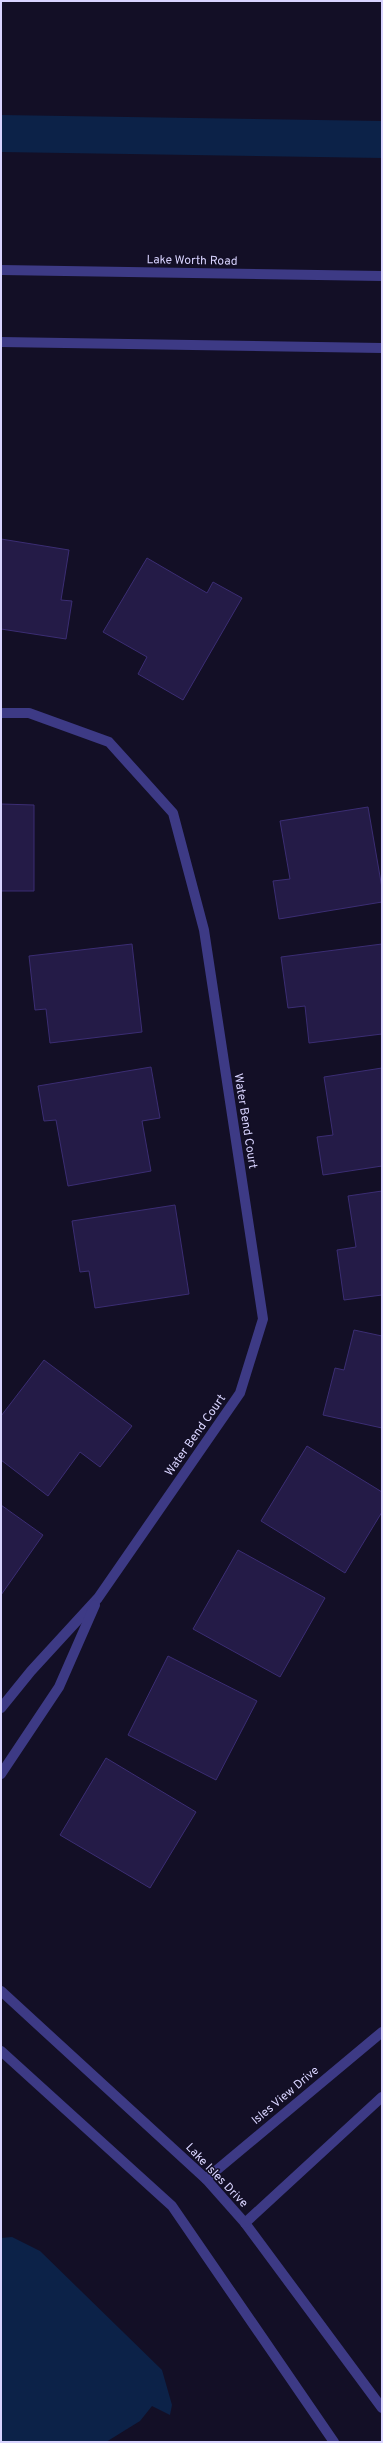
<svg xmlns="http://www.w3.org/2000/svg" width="383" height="2443" viewBox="0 0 383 2443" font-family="Overpass,sans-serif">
  <rect width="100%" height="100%" fill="#130f26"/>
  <!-- water -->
  <g fill="#0c2248">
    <path d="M1,115l381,6v37l-381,-6z"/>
    <path d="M12,2237l28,14 122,119 10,35 -2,10 -18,-9 -12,15 -34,21h-105v-204z"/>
  </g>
  <!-- building -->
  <g fill="#241b47" stroke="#3b2d73">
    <path d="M1,539l68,11 -8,50 11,1 -6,38 -65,-10z"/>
    <path d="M147,558l60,35 6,-11 29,16 -59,102 -45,-26 9,-17 -44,-25z"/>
    <path d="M1,804l33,1v86h-33z"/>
    <path d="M368,807l14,81v14l-103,17 -6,-38 17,-2 -10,-58z"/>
    <path d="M132,944l10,88 -92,11 -4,-34 -11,1 -6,-54z"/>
    <path d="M382,944v90l-73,9 -4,-37 -17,2 -7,-51z"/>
    <path d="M151,1067l9,51 -18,3 9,50 -83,15 -12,-66 -12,1 -6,-35z"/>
    <path d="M382,1068v98l-59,9 -6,-38 16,-2 -9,-58z"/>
    <path d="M382,1191v104l-38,5 -7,-50 19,-3 -8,-51z"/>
    <path d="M175,1205l14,89 -94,14 -6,-37 -9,1 -8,-51z"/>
    <path d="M354,1330l28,6v92l-59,-13 12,-47 9,2z"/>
    <path d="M44,1360l88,66 -32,41 -20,-15 -32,44 -47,-36v-44z"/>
    <path d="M307,1446l75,46v20l-37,61 -84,-52z"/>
    <path d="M1,1505l42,30 -42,60z"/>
    <path d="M238,1550l87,48 -45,79 -87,-48z"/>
    <path d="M168,1656l89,45 -41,79 -88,-45z"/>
    <path d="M106,1758l90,54 -46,76 -90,-53z"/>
  </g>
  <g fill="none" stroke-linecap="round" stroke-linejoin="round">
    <!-- minor -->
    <g stroke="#3d3a85" stroke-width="10">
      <path d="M1,713h28l80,29 64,71 31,117 59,389 -23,74 -142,205 -67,73 -30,37"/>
      <path d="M1,1774l58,-87 36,-82"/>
      <path d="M1,1991l205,188 39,44 137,185"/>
      <path d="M1,2051l171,155 162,236"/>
      <path d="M206,2179l176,-147"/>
      <path d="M245,2223l137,-126"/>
    </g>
    <!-- tertiary -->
    <g stroke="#3d3a85" stroke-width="10">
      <path d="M1,270l381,6"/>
      <path d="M1,342l381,6"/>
    </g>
  </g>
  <g text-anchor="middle" stroke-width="3" stroke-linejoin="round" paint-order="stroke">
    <!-- street labels -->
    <g font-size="12" fill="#d9d4ff" stroke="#130f26">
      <text transform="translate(192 260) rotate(1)" y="4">Lake Worth Road</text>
      <text transform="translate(246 1121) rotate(81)" y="4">Water Bend Court</text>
      <text transform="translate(195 1435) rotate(-55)" y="4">Water Bend Court</text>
      <text transform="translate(285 2095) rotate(-40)" y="4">Isles View Drive</text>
      <text transform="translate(217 2175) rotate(46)" y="4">Lake Isles Drive</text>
    </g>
  </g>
  <!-- border -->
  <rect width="383" height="2443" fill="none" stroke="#d9d4ff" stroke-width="4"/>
</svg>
